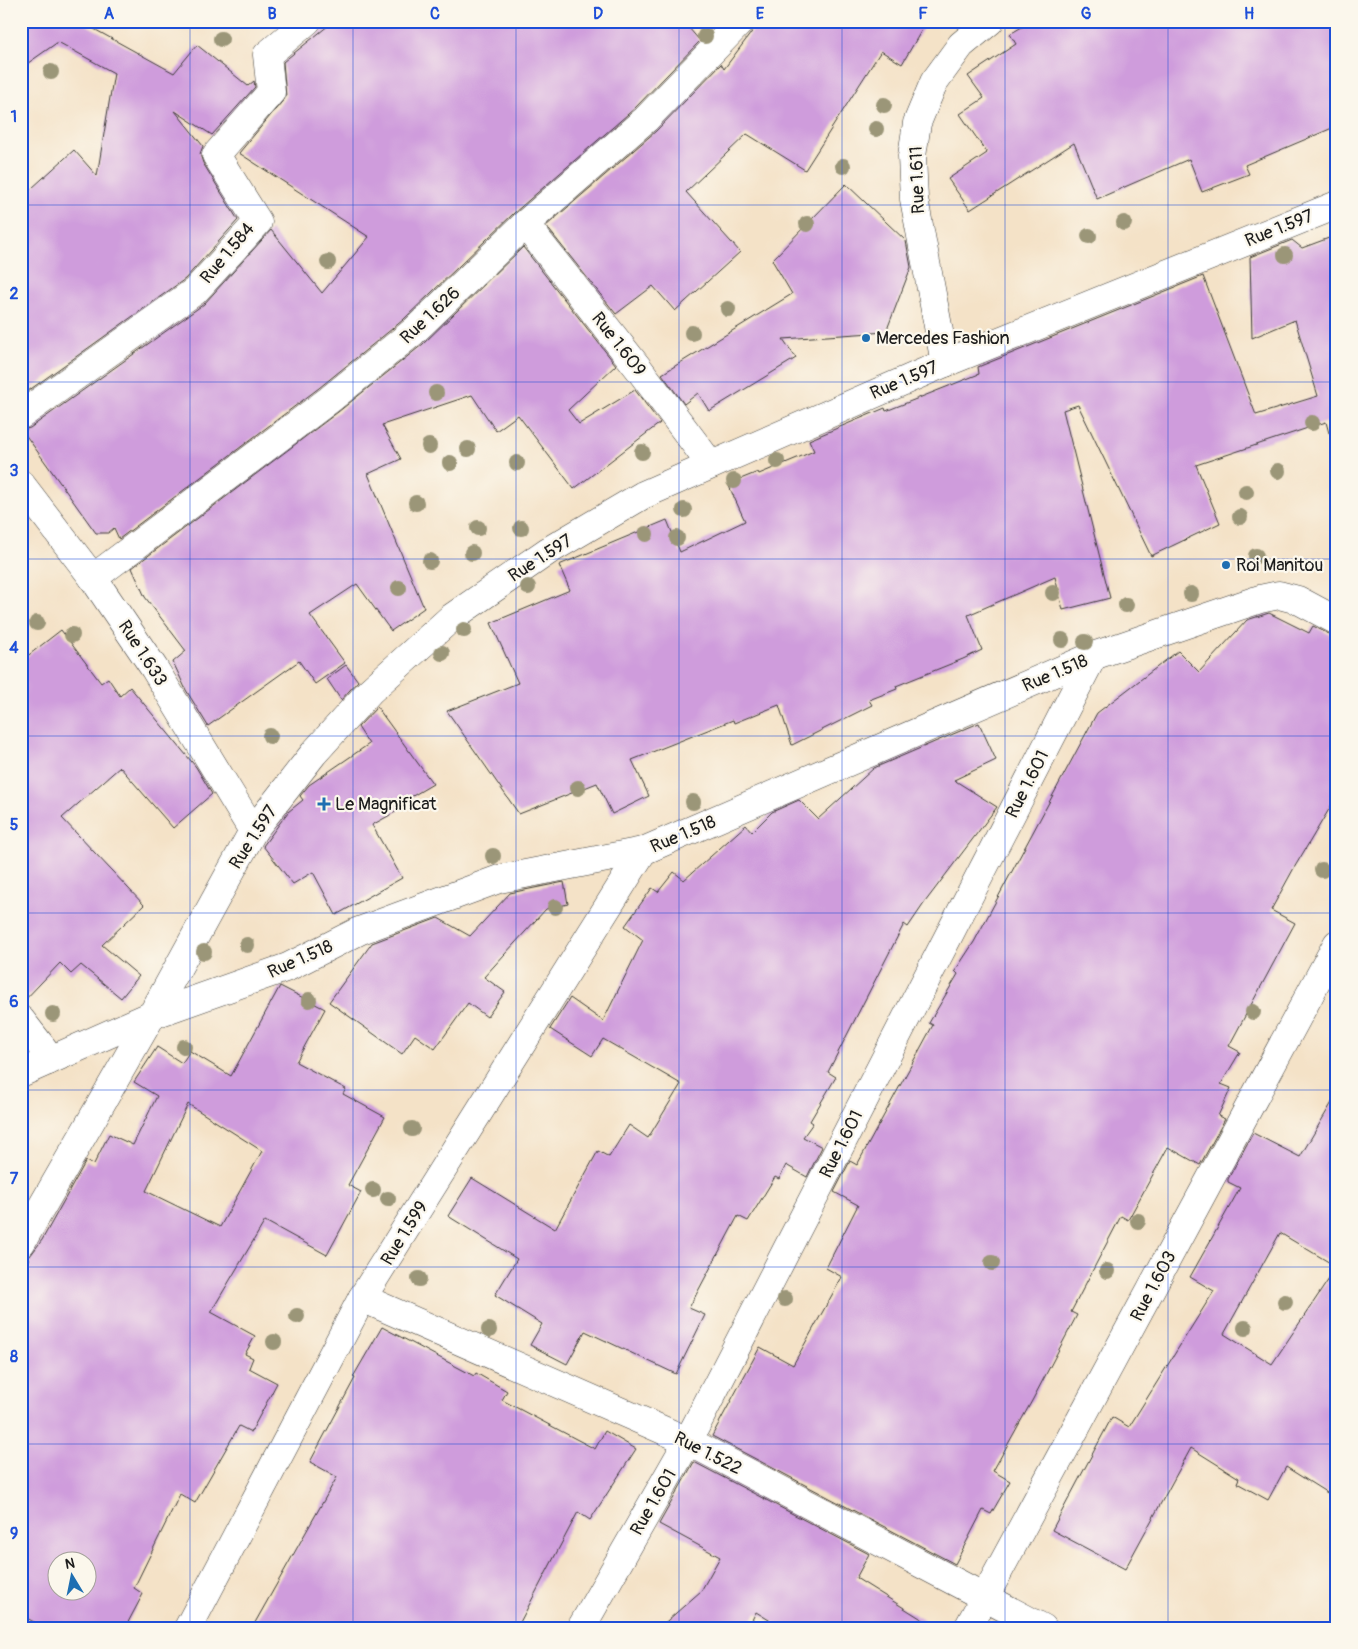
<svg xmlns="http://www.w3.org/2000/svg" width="1358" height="1649" viewBox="0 0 1358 1649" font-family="Pangolin,sans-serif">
  <rect width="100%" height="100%" fill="#fbf7ec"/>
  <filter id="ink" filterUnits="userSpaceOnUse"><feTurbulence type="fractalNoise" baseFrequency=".02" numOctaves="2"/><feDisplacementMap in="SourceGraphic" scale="10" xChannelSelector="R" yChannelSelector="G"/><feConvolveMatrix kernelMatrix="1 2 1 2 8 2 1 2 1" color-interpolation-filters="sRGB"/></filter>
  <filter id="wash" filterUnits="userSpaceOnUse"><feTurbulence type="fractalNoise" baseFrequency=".0096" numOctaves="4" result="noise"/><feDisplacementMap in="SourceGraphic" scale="20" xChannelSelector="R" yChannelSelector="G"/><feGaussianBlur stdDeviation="1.12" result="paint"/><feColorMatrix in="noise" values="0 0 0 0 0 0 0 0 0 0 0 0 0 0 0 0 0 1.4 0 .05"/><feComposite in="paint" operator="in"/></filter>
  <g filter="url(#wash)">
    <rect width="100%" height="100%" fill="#f4e2c7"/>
    <g id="blocks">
      <!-- building -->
      <g fill="#cf9cdc" fill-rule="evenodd">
        <path d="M21,21h67l-3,3 89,49 23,-28 51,41 6,-5 1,6 -43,48 -37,-24 28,35 -3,8 3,9 35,57 -53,59 -164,117v-198l53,-48 23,26 17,-103 -56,-31 -37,26z"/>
        <path d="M334,21h349l17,20 -65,67 -121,105 -111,107 -84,68 -200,151 -5,-11 -6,5h-12l-74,-103 8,-2 174,-124 67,-74 51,63 47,-56 -130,-84 47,-56 -3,-35z"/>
        <path d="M760,21h167l-25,43 -21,-13 -76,119 -58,-36 -61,58 54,60 -65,59 -22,-25 -37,28 -70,-88 110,-95 65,-67 3,5z"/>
        <path d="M1032,21h305v105l-92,39 4,9 -47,18 -13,-33 -92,40 -23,-56 -104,67 -22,-31 39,-26 -27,-39 24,-16 -16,-22 48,-32 -6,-10z"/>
        <path d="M846,184l60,57 5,26 -25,65 -103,7 13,19 -87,53 -11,-18 -14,11 -22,-30 130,-80 -20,-34z"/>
        <path d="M1337,235v197l-8,1 -3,-11 -130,43 24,58 -69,33 -73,-151 -15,5 47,188 -47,12 -8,-33 -87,38 14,35 -19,9 -67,27 1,3 -28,11 3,5 -80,40 -13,-40 -45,18 -1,-3 -101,40 17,36 -37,18 -15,-31 -78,31 -72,-103 71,-28 -27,-60 79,-33 -11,-25 108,-45 13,32 65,-31 -17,-37 30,-12 1,2 55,-23 -5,-11 76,-32 1,3 93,-37 -1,-7 225,-91 53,139 62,-19 -23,-76 -43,18 -2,-81 42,-17 10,8z"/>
        <path d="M523,247l93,118 -48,45 11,14 56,-34 25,33 -86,66 -56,-74 -22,16 -24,-36 -90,30 19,34 -33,15 56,134 -33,23 -34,-47 -47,31 35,48 -30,21 -16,-23 -91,65 -22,-36 -13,-28 13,-11 -41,-54 -13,-29 206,-156 85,-68z"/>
        <path d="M1269,613l40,20 4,-7 24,12v158l-43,72 -23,42 24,13 -66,123 11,6 -19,32 10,4 -13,28 7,3 -25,46 -32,-18 -40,73 -7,-4 -50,96 6,3 -44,84 -40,72 17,10 -19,33 -8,-4 -28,54 -243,-128 48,-89 33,18 49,-88 -16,-9 32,-63 -24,-13 16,-31 7,4 76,-140 -4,-2 29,-49 -3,-3 19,-29 123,-229 81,-62 21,21 48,-52z"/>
        <path d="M61,630l40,53 7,-5 12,18 10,-9 66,80 16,27 -39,34 -53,-61 -58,51 82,87 -42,40 37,31 -18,22 -40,-33 -10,9 -11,-11 -39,41v-343z"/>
        <path d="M346,665l12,16 -17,19 -14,-21z"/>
        <path d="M377,707l56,77 -34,20 2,5 -29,16 30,53 -66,37 -23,-43 -20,12 -30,-38 25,-34 15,-12 -3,-4 9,-11 60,-41 -11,-17z"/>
        <path d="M979,723l17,37 -42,20 43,27 -72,95 -17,25 -4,-3 -76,148 8,5 -26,44 3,2 -10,14 19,10 -15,30 -21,-12 -7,14 -4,-2 -27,44 -10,-5 -49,92 16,7 -29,59 -91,-43 -18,33 -37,-19 12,-21 -47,-29 22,-36 -69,-43 24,-38 83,51 43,-78 11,6 20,-32 19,13 33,-54 -78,-45 -11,17 -42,-27 20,-31 33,23 40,-81 -18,-14 27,-38 6,4 16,-20 10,8 62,-55 6,7 20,-20 27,-12 19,19 56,-51z"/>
        <path d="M564,882l4,22 -22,5 -62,68 21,15 -18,25 -19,-14 -33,46 -20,-14 -13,19 -73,-52 43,-59 66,-25 32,18 40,-43z"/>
        <path d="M280,986l45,23 -29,53 50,27 -3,5 42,23 -37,68 13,7 -34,63 -62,-34 -54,91 44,24 -10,18 8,4 -4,10 28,15 -26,49 -12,-6 -44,77 -15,-9 -46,94 9,6 -18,34h-80l-24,-13v-341l9,-18 12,-16 44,-79 8,3 15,-30 24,11 24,-49 -23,-14 23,-35 25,16 8,-12 41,25zM188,1104l74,47 -42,76 -74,-36zM58,1562h30v30h-30z"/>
        <path d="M1337,1094v405l-51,-32 -18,33 -31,-17 2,-5 -48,-30 -66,121 -73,-39 60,-113 17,10 85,-136 -24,-14 50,-89 -12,-6v-3l25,-46 47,24zM1280,1233l57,34 -65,97 -48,-30z"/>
        <path d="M382,1327l92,49 2,-3 31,18 -5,9 93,49 10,-18 31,18 -46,71 -12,-8 -61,116h-265l85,-151 -27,-15 45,-84 -2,-1z"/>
        <path d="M694,1462l175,92 -13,24 80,50h-154l-26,-16 -8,16h-89l42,-37 19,-34 -61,-33z"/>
      </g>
    </g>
  </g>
  <g filter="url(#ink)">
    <use href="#blocks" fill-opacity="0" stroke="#3c3a36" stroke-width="1"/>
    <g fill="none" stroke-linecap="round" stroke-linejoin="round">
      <!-- minor casing -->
      <g stroke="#3c3a36" stroke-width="29">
        <g id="minor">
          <path d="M525,224l114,145 72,96"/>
          <path d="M945,363l-31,-164 -2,-43 5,-33 17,-41 27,-37 29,-24"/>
          <path d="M21,415l174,-124 63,-69 -42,-67 55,-63 -4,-37 40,-34"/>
          <path d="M21,484l72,94 61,90 99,163"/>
          <path d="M93,578l236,-178 84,-68 112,-108 121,-105 95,-98"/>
          <path d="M21,1020l24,31 3,10"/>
          <path d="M21,1073l131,-58 136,-48 71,-36 140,-52 144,-28 450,-195 167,-57 19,-4 19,5 39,21"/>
          <path d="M21,1243l131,-228 101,-184 61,-78 56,-62 81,-73 97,-67 95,-56 302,-132 392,-158"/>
          <path d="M362,1298l326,143 355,187"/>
          <path d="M188,1628l174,-330 281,-447"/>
          <path d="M581,1628l107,-187 405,-785"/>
          <path d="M968,1628l369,-684"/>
        </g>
      </g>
      <!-- minor -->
      <use href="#minor" stroke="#fff" stroke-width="28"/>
    </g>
    <!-- trees -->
    <g fill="#9b9678">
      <circle cx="705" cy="36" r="8"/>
      <circle cx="221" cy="39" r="8"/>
      <circle cx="51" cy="72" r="8"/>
      <circle cx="884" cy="105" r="8"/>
      <circle cx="876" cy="129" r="8"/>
      <circle cx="843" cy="166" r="8"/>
      <circle cx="1124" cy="223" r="8"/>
      <circle cx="807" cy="224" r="8"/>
      <circle cx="1089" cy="236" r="8"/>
      <circle cx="1285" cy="255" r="8"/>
      <circle cx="328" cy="262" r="8"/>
      <circle cx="728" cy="309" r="8"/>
      <circle cx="692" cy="333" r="8"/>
      <circle cx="436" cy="393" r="8"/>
      <circle cx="1312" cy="423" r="8"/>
      <circle cx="429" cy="446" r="8"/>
      <circle cx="468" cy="449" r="8"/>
      <circle cx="642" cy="452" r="8"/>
      <circle cx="777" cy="461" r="8"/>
      <circle cx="450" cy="463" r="8"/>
      <circle cx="517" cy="463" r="8"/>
      <circle cx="1278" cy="471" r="8"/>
      <circle cx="734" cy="481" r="8"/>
      <circle cx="1246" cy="492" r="8"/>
      <circle cx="416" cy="503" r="8"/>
      <circle cx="684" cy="510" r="8"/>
      <circle cx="1240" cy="517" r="8"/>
      <circle cx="478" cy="528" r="8"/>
      <circle cx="521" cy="528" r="8"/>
      <circle cx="646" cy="534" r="8"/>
      <circle cx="677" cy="538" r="8"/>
      <circle cx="472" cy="553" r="8"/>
      <circle cx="1256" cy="556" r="8"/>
      <circle cx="430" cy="561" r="8"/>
      <circle cx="528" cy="587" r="8"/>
      <circle cx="399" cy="588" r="8"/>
      <circle cx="1053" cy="593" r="8"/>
      <circle cx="1191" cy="594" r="8"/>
      <circle cx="1126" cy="605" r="8"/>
      <circle cx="37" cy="623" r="8"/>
      <circle cx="464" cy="630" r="8"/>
      <circle cx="72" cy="635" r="8"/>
      <circle cx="1062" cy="640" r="8"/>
      <circle cx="1085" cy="642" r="8"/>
      <circle cx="442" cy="653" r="8"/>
      <circle cx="270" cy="736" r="8"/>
      <circle cx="578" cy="788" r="8"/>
      <circle cx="693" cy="802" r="8"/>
      <circle cx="493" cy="856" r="8"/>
      <circle cx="1322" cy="870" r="8"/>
      <circle cx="555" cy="907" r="8"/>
      <circle cx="247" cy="945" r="8"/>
      <circle cx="204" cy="952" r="8"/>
      <circle cx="309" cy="1000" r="8"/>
      <circle cx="1253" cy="1012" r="8"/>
      <circle cx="53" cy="1014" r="8"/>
      <circle cx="184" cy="1047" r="8"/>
      <circle cx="412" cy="1129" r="8"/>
      <circle cx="373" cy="1190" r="8"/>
      <circle cx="388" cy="1199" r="8"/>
      <circle cx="1138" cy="1221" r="8"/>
      <circle cx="992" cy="1263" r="8"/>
      <circle cx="1107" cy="1271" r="8"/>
      <circle cx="419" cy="1279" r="8"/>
      <circle cx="785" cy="1299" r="8"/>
      <circle cx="1285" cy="1302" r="8"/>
      <circle cx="297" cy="1316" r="8"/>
      <circle cx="1245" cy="1328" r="8"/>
      <circle cx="489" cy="1330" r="8"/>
      <circle cx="274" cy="1342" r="8"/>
    </g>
  </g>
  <!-- grid -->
  <path fill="none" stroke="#1d4ed8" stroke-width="1" stroke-opacity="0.55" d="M190,21v1607M353,21v1607M516,21v1607M679,21v1607M842,21v1607M1005,21v1607M1168,21v1607M21,205h1316M21,382h1316M21,559h1316M21,736h1316M21,913h1316M21,1090h1316M21,1267h1316M21,1444h1316"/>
  <!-- markers -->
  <g fill="#1f6fb2" stroke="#fbf7ec" stroke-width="2">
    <circle cx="866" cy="338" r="5"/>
    <circle cx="1226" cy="565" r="5"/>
    <path d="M321.5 796.5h5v5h5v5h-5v5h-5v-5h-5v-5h5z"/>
  </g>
  <g text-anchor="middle" stroke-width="4.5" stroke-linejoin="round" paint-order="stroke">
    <!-- street labels -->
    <g font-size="18" fill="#1c1c1c" stroke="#fbf7ec">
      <text transform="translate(917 180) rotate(-92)" y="6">Rue 1.611</text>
      <text transform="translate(1279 228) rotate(-22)" y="6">Rue 1.597</text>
      <text transform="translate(227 253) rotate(-50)" y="6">Rue 1.584</text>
      <text transform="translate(430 315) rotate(-43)" y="6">Rue 1.626</text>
      <text transform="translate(619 344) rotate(52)" y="6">Rue 1.609</text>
      <text transform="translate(904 380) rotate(-23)" y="6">Rue 1.597</text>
      <text transform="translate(540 558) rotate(-33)" y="6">Rue 1.597</text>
      <text transform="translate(143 653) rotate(57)" y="6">Rue 1.633</text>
      <text transform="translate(1055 673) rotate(-23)" y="6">Rue 1.518</text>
      <text transform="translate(1027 784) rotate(-63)" y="6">Rue 1.601</text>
      <text transform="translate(683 834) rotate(-23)" y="6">Rue 1.518</text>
      <text transform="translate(253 837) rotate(-57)" y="6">Rue 1.597</text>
      <text transform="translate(300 959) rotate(-24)" y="6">Rue 1.518</text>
      <text transform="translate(841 1144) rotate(-63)" y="6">Rue 1.601</text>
      <text transform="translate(404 1233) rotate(-58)" y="6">Rue 1.599</text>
      <text transform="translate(1153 1286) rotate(-62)" y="6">Rue 1.603</text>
      <text transform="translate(708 1453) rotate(27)" y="6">Rue 1.522</text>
      <text transform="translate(653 1502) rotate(-60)" y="6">Rue 1.601</text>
    </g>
    <!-- poi labels -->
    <g font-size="18" fill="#1c1c1c" stroke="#fbf7ec" text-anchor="start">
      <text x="876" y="344">Mercedes Fashion</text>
      <text x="1236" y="571">Roi Manitou</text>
      <text x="335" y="810">Le Magnificat</text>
    </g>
  </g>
  <!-- margin -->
  <rect width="1358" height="1649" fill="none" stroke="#fbf7ec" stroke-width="55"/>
  <!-- north arrow -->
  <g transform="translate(72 1576) rotate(350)"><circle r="24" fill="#fbf7ec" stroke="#a29f99"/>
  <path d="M0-4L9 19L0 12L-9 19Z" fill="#1f6fb2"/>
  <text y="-8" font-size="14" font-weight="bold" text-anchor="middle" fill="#1c1c1c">N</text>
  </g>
  <rect x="28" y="28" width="1302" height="1594" fill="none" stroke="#1d4ed8" stroke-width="2"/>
  <g font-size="16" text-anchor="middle" font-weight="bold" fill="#1d4ed8">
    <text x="109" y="19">A</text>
    <text x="272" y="19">B</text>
    <text x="435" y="19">C</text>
    <text x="598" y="19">D</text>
    <text x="760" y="19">E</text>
    <text x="923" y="19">F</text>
    <text x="1086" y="19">G</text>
    <text x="1249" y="19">H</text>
    <text x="14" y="122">1</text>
    <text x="14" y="299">2</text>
    <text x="14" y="476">3</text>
    <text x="14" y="653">4</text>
    <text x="14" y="830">5</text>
    <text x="14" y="1007">6</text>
    <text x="14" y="1184">7</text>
    <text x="14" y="1362">8</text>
    <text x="14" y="1539">9</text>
  </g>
</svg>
